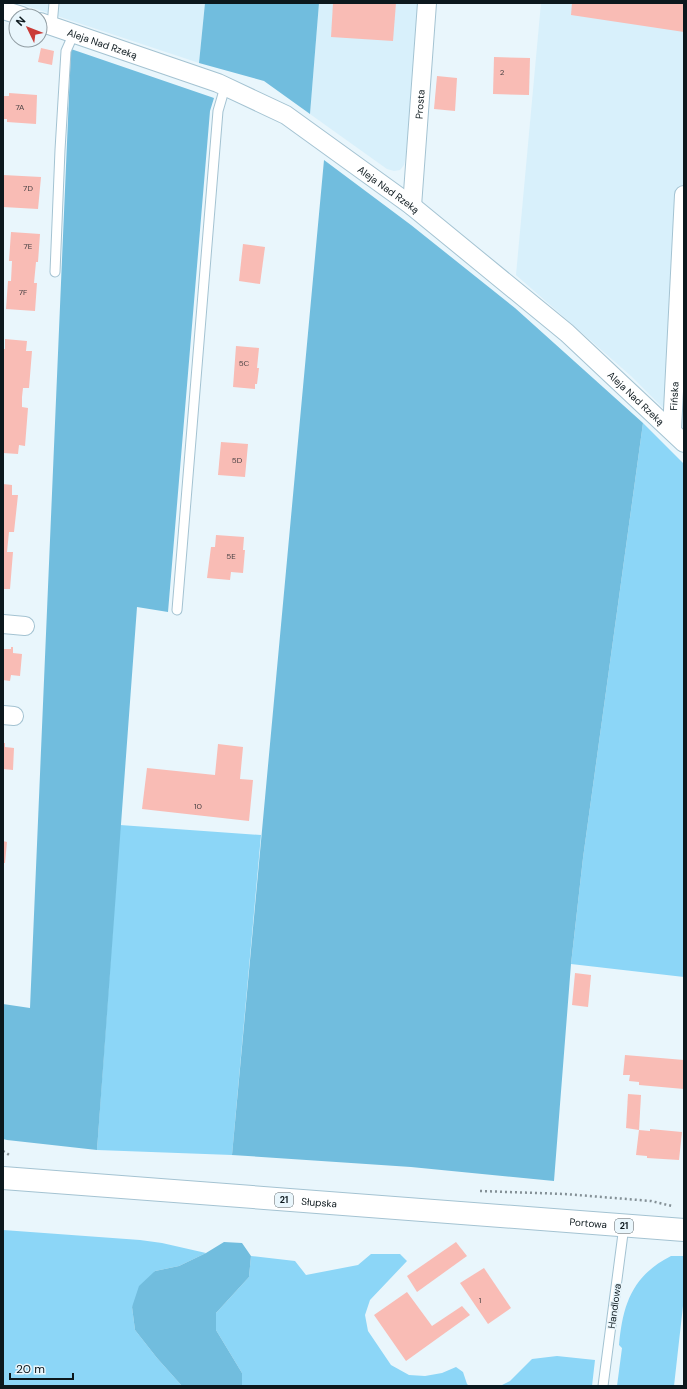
<svg xmlns="http://www.w3.org/2000/svg" width="687" height="1389" viewBox="0 0 687 1389" font-family="'DM Sans',sans-serif">
  <rect width="100%" height="100%" fill="#e9f6fc"/>
  <!-- built -->
  <g fill="#d8f0fb">
    <path d="M18,3h187l-6,60z"/>
    <path d="M319,3h100l-13,153 -2,9 -4,5 -6,1 -7,-2 -77,-55z"/>
    <path d="M541,3h143v426l-53,-53 -115,-101z"/>
  </g>
  <!-- green -->
  <g fill="#8cd6f7">
    <path d="M643,423l41,41v513l-113,-13 12,-106z"/>
    <path d="M120,825l141,10 -29,320 -135,-5z"/>
    <path d="M3,1230l137,10 22,3 44,10 -27,13 -24,5 -23,36 3,23 22,28 25,28h-179z"/>
    <path d="M371,1254h29l7,7 -37,39 -5,15 3,16 23,34 18,10 16,1 17,-3 14,-6 7,5 4,12 2,2h-227v-13l-26,-43v-17l33,-36 2,-21 44,5 11,14 52,-10z"/>
    <path d="M671,1256h13v41l-10,89h-57l5,-38 -3,-3c4,-41 13,-69 52,-89z"/>
    <path d="M557,1356l38,4 -3,26h-92l10,-5 22,-22z"/>
  </g>
  <!-- forest -->
  <g fill="#71bdde">
    <path d="M205,3h114l-9,111 -46,-33 -65,-18z"/>
    <path d="M71,49l143,49 -4,13 -42,501 -31,-5 -40,543 -90,-10 -4,-1v-135l27,4z"/>
    <path d="M324,160l87,65 104,83 128,115 -60,435 -12,106 -17,217 -143,-14 -179,-12z"/>
    <path d="M224,1242l18,1 9,13 -2,21 -33,36v17l26,43v13h-60l-25,-28 -22,-28 -3,-23 7,-21 16,-15 24,-5 27,-13z"/>
  </g>
  <!-- building -->
  <g fill="#f9bcb5">
    <path d="M333,3h63l-3,38 -62,-4z"/>
    <path d="M572,3h112v29l-113,-17z"/>
    <path d="M41,48l13,3 -2,14 -14,-3z"/>
    <path d="M494,57l36,1 -1,37 -36,-1z"/>
    <path d="M437,76l20,2 -2,33 -21,-2z"/>
    <path d="M9,93l28,2 -1,29 -29,-2v-3h-4v-23h6z"/>
    <path d="M3,175l38,2 -3,32 -35,-2z"/>
    <path d="M11,232l29,2 -2,28h-2l-2,21h3l-2,28 -29,-2 2,-28h3l1,-20h-3z"/>
    <path d="M243,244l22,3 -5,37 -21,-3z"/>
    <path d="M5,339l22,2 -1,10h6l-3,37h-6l-1,9v10l6,1 -3,38 -6,-1 -1,9 -15,-1v-104h2z"/>
    <path d="M236,346l23,2 -2,20h2l-2,16h-2v5l-22,-2z"/>
    <path d="M221,442l27,2 -3,33 -27,-2z"/>
    <path d="M3,484l9,1v10h6l-4,37h-5l-2,20h6l-3,37h-7z"/>
    <path d="M216,535l28,2 -1,13h2l-2,23 -12,-1 -1,8 -23,-2 4,-31h4z"/>
    <path d="M11,647h2v6l9,1 -2,22 -9,-1 -1,6 -7,-1v-31h8z"/>
    <path d="M3,743h2v4l9,1 -1,22 -10,-1z"/>
    <path d="M218,744l25,3 -3,32 13,1 -4,41 -107,-12 5,-41 68,7z"/>
    <path d="M3,841l4,1 -2,21h-2z"/>
    <path d="M575,973l16,2 -3,32 -16,-2z"/>
    <path d="M625,1055l59,5v29l-45,-4v-3l-10,-1 1,-6h-7z"/>
    <path d="M628,1094l13,1 -2,35 -13,-2z"/>
    <path d="M650,1129l32,3 -3,28 -32,-2v-2l-11,-1 3,-25 11,1z"/>
    <path d="M456,1242l11,14 -50,36 -10,-16z"/>
    <path d="M484,1268l27,40 -23,16 -28,-41z"/>
    <path d="M407,1292l25,34 30,-20 8,9 -64,46 -32,-46z"/>
  </g>
  <g fill="none" stroke-linecap="round" stroke-linejoin="round">
    <!-- lane casing -->
    <g stroke="#a4c3d2" stroke-width="11">
      <g id="lane">
        <path d="M52,25l2,-22"/>
        <path d="M55,272l5,-122 6,-99 8,-18"/>
        <path d="M177,610l41,-499 7,-24"/>
        <path d="M603,1386l21,-160"/>
      </g>
    </g>
    <!-- street casing -->
    <g stroke="#a4c3d2" stroke-width="20">
      <g id="street">
        <path d="M3,10l19,6"/>
        <path id="s1" d="M40,22l178,61 68,32 126,91 155,127 117,110"/>
        <path id="s2" d="M412,206l15,-203"/>
        <path id="s3" d="M672,430l12,-235"/>
        <path d="M3,624l22,2"/>
        <path d="M3,715l11,1"/>
      </g>
    </g>
    <!-- primary casing -->
    <g stroke="#a4c3d2" stroke-width="24">
      <g id="primary">
        <path id="s4" d="M3,1178l681,52"/>
      </g>
    </g>
    <!-- path -->
    <g stroke="#849096" stroke-width="2.5" stroke-dasharray="2 3" stroke-linecap="butt">
      <path d="M3,1151l8,5"/>
      <path d="M480,1191l85,3 86,7 21,5"/>
    </g>
    <!-- lane -->
    <use href="#lane" stroke="#fff" stroke-width="9"/>
    <!-- street -->
    <use href="#street" stroke="#fff" stroke-width="18"/>
    <!-- primary -->
    <use href="#primary" stroke="#fff" stroke-width="22"/>
  </g>
  <g text-anchor="middle" stroke-width="3" stroke-linejoin="round" paint-order="stroke">
    <!-- number labels -->
    <g font-size="8" fill="#474143">
      <text x="502" y="75">2</text>
      <text x="20" y="110">7A</text>
      <text x="28" y="191">7D</text>
      <text x="28" y="249">7E</text>
      <text x="23" y="295">7F</text>
      <text x="244" y="366">5C</text>
      <text x="237" y="463">5D</text>
      <text x="231" y="559">5E</text>
      <text x="198" y="809">10</text>
      <text x="480" y="1303">1</text>
    </g>
    <!-- shield labels -->
    <g fill="#e9f6fc" stroke="#4e5b60" stroke-width="1">
      <rect x="275" y="1193" width="18" height="14" rx="3"/>
      <rect x="615" y="1219" width="18" height="14" rx="3"/>
    </g>
    <g font-size="9" font-weight="bold" fill="#0c181d">
      <text x="284" y="1203">21</text>
      <text x="624" y="1229">21</text>
    </g>
    <!-- street labels -->
    <g font-size="10" fill="#0c181d" stroke="#e9f6fc">
      <text dy="4" stroke="none"><textPath href="#s1" startOffset="66">Aleja Nad Rzeką</textPath></text>
      <text dy="4" stroke="none"><textPath href="#s2" startOffset="102">Prosta</textPath></text>
      <text dy="4" stroke="none"><textPath href="#s1" startOffset="390">Aleja Nad Rzeką</textPath></text>
      <text dy="4" stroke="none"><textPath href="#s3" startOffset="34">Fińska</textPath></text>
      <text dy="4" stroke="none"><textPath href="#s1" startOffset="714">Aleja Nad Rzeką</textPath></text>
      <text dy="4" stroke="none"><textPath href="#s4" startOffset="317">Słupska</textPath></text>
      <text dy="4" stroke="none"><textPath href="#s4" startOffset="587">Portowa</textPath></text>
      <text transform="translate(614 1306) rotate(-82)" y="4">Handlowa</text>
    </g>
  </g>
  <!-- border -->
  <rect width="687" height="1389" fill="none" stroke="#0c181d" stroke-width="8"/>
  <!-- north arrow -->
  <g transform="translate(28 28) rotate(313)"><circle r="19" fill="#e9f6fc" stroke="#919da3"/>
  <path d="M0-3L7 15L0 10L-7 15Z" fill="#ca3c38"/>
  <text y="-6" font-size="11" font-weight="bold" text-anchor="middle" fill="#0c181d">N</text>
  </g>
  <!-- scale -->
  <path d="M10 1373v6h63v-6" fill="none" stroke="#0c181d" stroke-width="2"/>
  <text x="16" y="1373" font-size="12" fill="#0c181d" stroke="#e9f6fc" stroke-width="3" paint-order="stroke">20 m</text>
</svg>
